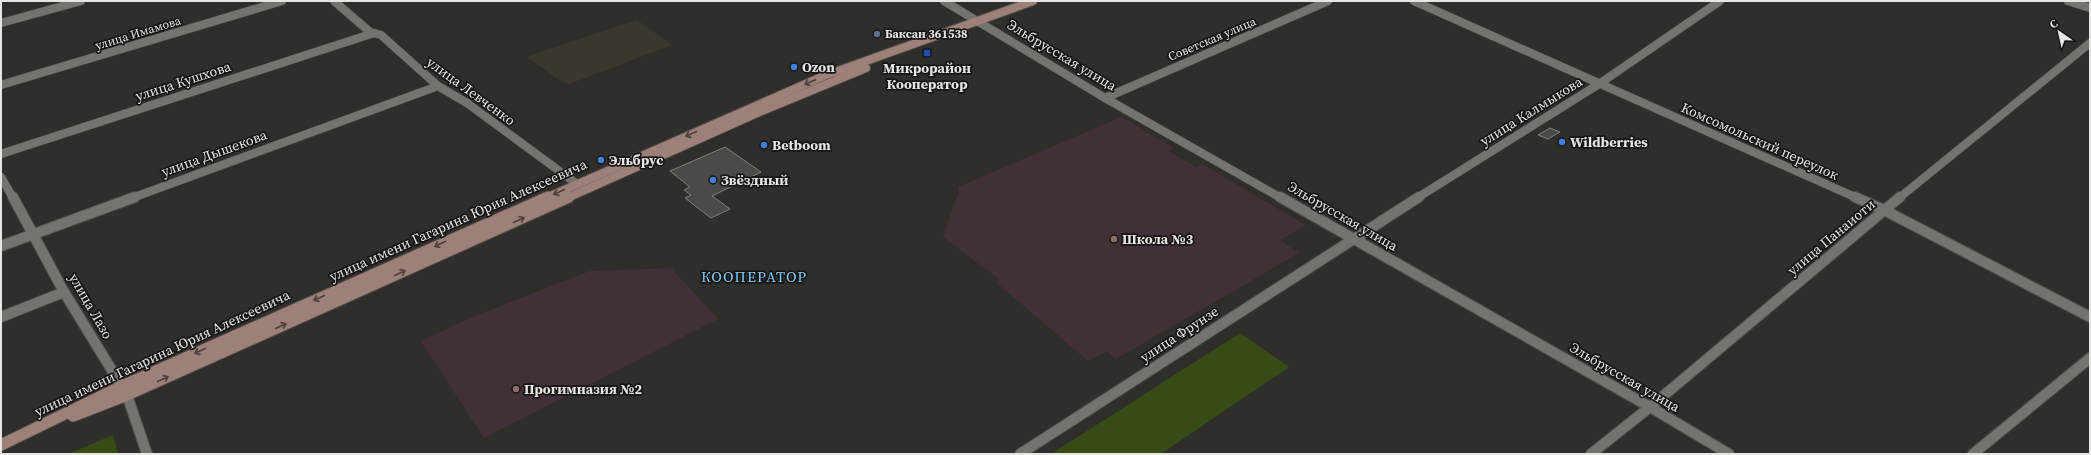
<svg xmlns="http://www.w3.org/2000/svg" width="2091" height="455" viewBox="0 0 2091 455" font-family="'Source Serif 4',serif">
  <rect width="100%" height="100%" fill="#302e2a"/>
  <!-- built -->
  <path fill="#3c372e" d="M637,20l35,25 -103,39 -10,-4 -31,-22 1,-2z"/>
  <!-- education -->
  <g fill="#423039">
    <path d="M1122,117l52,31 -5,3 27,16 6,-3 104,61 -26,15 19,13 -183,106 -9,-8 -19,10 -91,-78 3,-3 -57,-43 16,-46 -1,-4z"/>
    <path d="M671,268l47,51 -234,119 -63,-97 49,-23 120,-47z"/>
  </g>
  <!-- green -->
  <g fill="#384a16">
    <path d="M1240,333l49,34 -128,87h-110z"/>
    <path d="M113,435l5,19h-50z"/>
  </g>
  <!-- building -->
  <g fill="#4c4a46" stroke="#83807c">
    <path d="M1550,128l10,4 -12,7 -10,-4z"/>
    <path d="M725,147l36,25 -49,24 18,13 -19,9 -26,-20 6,-3 -7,-5 6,-3 -20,-16z"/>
  </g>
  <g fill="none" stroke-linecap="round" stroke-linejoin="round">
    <!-- street-far1 casing -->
    <g stroke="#4e4c49" stroke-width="9">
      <g id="street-far1">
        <path d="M334,1l36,31 11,3 57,51 29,17 110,81"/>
        <path d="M944,1l161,97 176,100"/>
        <path d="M1414,1l443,197"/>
        <path d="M2068,1l22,7"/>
        <path d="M1,23l80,-22"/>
        <path d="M1,85l281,-84"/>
        <path d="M1105,98l223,-97"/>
        <path d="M1,154l373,-121"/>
        <path d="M1,177l12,21"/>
        <path d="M132,198l306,-112"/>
        <path d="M1417,198l182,-114 121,-83"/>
        <path d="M1899,198l191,-155"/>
      </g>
    </g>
    <!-- street casing -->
    <g stroke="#4e4c49" stroke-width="12">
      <g id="street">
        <path d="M13,197l51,95 63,103 20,59"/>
        <path d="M1280,197l370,210 79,47"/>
        <path d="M1855,197l29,13 206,107"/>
        <path d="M1,246l134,-49"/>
        <path d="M1,317l63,-25"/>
        <path d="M1020,454l399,-257"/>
        <path d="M1591,454l59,-47 250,-210"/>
        <path d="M1973,454l117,-96"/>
      </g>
    </g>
    <!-- secondary-far1 casing -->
    <g stroke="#4e4c49" stroke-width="10">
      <g id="secondary-far1">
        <path d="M546,198l278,-122 209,-75"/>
        <path d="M567,198l190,-85 109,-45"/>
      </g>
    </g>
    <!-- secondary casing -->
    <g stroke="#4e4c49" stroke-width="13">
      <g id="secondary">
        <path d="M73,416l54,-21 442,-198"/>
        <path d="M1,445l121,-59 426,-189"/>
      </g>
    </g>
    <!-- street-far1 -->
    <use href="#street-far1" stroke="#75736e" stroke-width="8"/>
    <!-- street -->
    <use href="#street" stroke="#75736e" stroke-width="10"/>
    <!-- secondary-far1 -->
    <use href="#secondary-far1" stroke="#9d8078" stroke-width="8"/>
    <!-- secondary -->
    <use href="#secondary" stroke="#9d8078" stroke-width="11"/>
  </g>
  <!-- one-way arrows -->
  <defs><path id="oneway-shaft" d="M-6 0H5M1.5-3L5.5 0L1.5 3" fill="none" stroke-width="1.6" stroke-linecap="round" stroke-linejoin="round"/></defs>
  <g stroke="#4d403d">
    <use href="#oneway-shaft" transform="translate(810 82) rotate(157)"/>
    <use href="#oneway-shaft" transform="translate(691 134) rotate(156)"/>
    <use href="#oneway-shaft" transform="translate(559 192) rotate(156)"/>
    <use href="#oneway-shaft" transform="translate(519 220) rotate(-24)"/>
    <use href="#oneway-shaft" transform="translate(440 244) rotate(156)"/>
    <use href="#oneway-shaft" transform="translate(400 273) rotate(-24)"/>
    <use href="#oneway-shaft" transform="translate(319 298) rotate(156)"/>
    <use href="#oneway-shaft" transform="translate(281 326) rotate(-24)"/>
    <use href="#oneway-shaft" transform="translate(200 351) rotate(156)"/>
    <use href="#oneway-shaft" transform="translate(163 379) rotate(-24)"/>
  </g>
  <!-- markers -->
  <circle fill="#5c6f8a" stroke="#171615" stroke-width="1.5" cx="877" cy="34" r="4"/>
  <rect fill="#1a4fb4" stroke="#171615" stroke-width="1.5" x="923" y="49" width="8" height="8" rx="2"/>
  <g fill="#3f7fe0" stroke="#171615" stroke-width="1.5">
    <circle cx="794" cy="67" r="4"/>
    <circle cx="1562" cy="142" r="4"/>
    <circle cx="764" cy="145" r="4"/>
    <circle cx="601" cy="160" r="4"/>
    <circle cx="713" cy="180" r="4"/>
  </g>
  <g fill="#8d6e63" stroke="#171615" stroke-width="1.5">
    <circle cx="1114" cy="239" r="4"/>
    <circle cx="516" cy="389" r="4"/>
  </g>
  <g text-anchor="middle" stroke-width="3.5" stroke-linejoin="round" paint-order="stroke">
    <!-- far-street labels -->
    <g font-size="12" fill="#e7e6e3" stroke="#171615">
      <text transform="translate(138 33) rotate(-17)" y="4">улица Имамова</text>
      <text transform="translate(1212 39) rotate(-23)" y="4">Советская улица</text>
    </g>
    <!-- far-poi labels -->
    <g font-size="12" font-weight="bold" fill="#e7e6e3" stroke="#171615" text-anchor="start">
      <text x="885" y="38">Баксан 361538</text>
    </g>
    <!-- street labels -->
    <g font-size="14" fill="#e7e6e3" stroke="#171615">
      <text transform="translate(1062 55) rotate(31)" y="5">Эльбрусская улица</text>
      <text transform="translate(183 81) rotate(-18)" y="5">улица Кушхова</text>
      <text transform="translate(471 91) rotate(36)" y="5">улица Левченко</text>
      <text transform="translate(1531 111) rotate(-32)" y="5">улица Калмыкова</text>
      <text transform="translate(1760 141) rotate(24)" y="5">Комсомольский переулок</text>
      <text transform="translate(214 153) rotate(-20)" y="5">улица Дышекова</text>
      <text transform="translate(1343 216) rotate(30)" y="5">Эльбрусская улица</text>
      <text transform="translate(458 220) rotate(-24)" y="5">улица имени Гагарина Юрия Алексеевича</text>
      <text transform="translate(1831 237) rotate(-40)" y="5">улица Панаиоти</text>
      <text transform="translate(91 306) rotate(60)" y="5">улица Лазо</text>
      <text transform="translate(1179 334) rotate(-33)" y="5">улица Фрунзе</text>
      <text transform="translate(162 353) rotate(-25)" y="5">улица имени Гагарина Юрия Алексеевича</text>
      <text transform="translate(1625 377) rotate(30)" y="5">Эльбрусская улица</text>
    </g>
    <!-- poi labels -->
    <g font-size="14" font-weight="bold" fill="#e7e6e3" stroke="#171615" text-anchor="start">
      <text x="802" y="72">Ozon</text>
      <text x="927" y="73" text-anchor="middle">Микрорайон<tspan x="927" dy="16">Кооператор</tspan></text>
      <text x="1570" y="147">Wildberries</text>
      <text x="772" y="150">Betboom</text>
      <text x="609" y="165">Эльбрус</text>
      <text x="721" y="185">Звёздный</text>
      <text x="1122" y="244">Школа №3</text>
      <text x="524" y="394">Прогимназия №2</text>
    </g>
    <!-- neighbourhood labels -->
    <g font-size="15" letter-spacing="1" fill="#7ccaf7" stroke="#171615">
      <text x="754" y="282">КООПЕРАТОР</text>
    </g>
  </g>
  <!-- border -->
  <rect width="2091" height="455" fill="none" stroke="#e7e6e3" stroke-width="4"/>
  <!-- north arrow -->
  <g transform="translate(2059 32) rotate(326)" stroke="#171615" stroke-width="3" paint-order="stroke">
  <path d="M0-3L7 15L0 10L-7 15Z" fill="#e7e6e3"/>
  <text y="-6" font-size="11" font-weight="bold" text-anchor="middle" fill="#e7e6e3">С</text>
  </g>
</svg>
